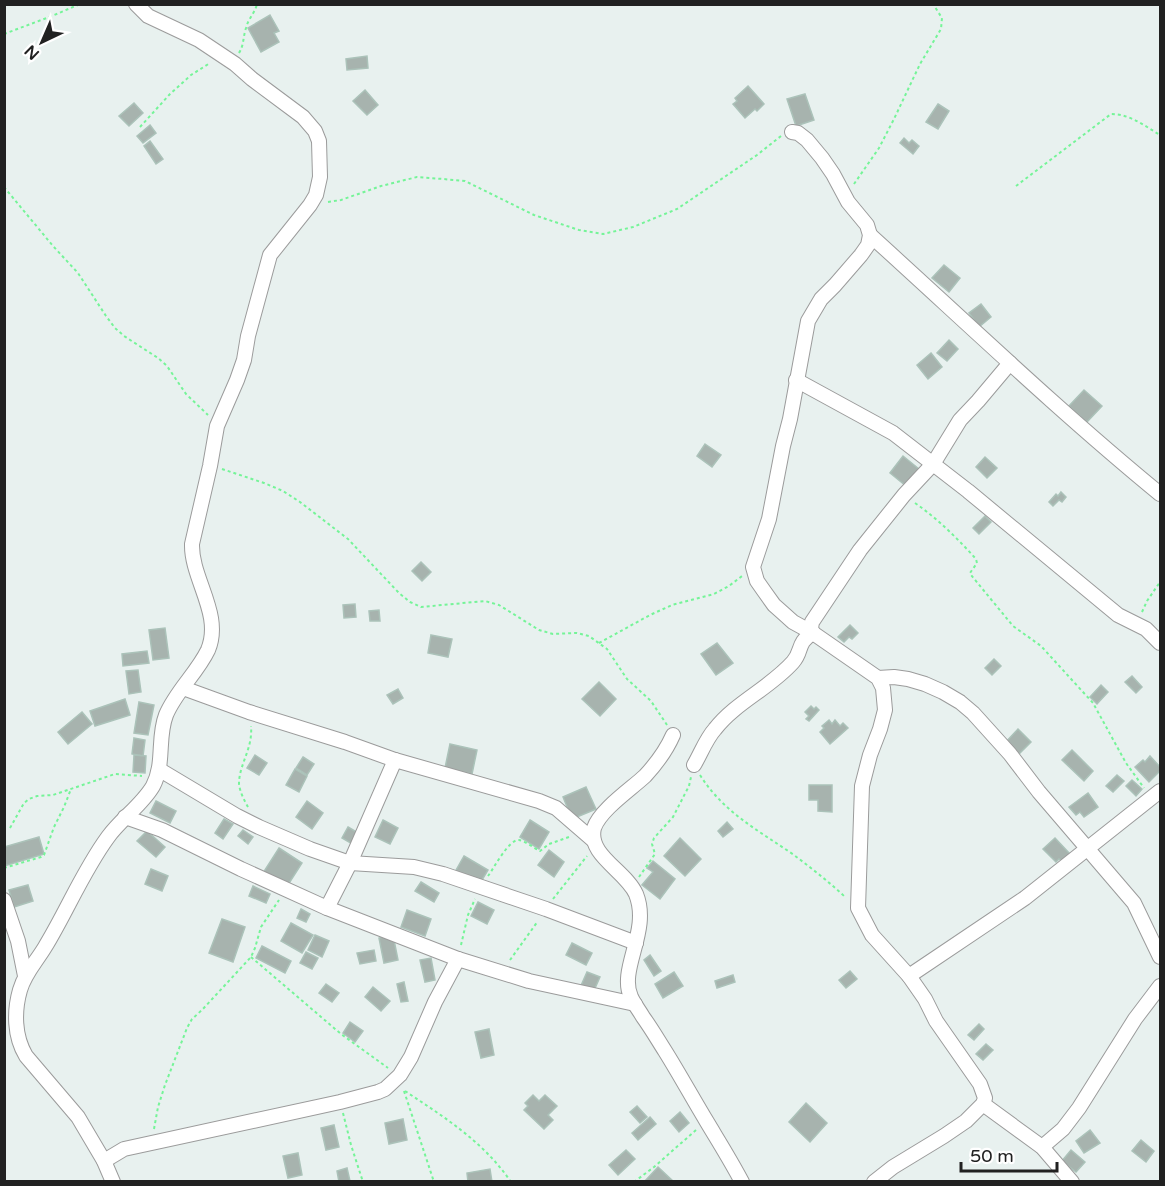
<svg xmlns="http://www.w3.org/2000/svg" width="1165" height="1186" viewBox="0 0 1165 1186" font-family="'Varela Round',sans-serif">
  <rect width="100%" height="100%" fill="#e8f1ef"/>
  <!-- building -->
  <g fill="#a7b3ae" stroke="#abc2b9" stroke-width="1.5">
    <path d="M270,15l9,16 -5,2 5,9 -18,10 -13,-24z"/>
    <path d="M367,56l1,12 -21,2 -1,-11z"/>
    <path d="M748,86l16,18 -7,7 -2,-2 -10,9 -12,-14 4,-3 -2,-3z"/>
    <path d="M365,90l13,15 -11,10 -14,-14z"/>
    <path d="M805,94l9,26 -18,6 -9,-27z"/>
    <path d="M134,103l9,10 -14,13 -10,-10z"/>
    <path d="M938,104l11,7 -11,18 -12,-7z"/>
    <path d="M150,125l6,8 -13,10 -6,-7z"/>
    <path d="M904,138l5,5 3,-3 7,6 -6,8 -13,-11z"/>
    <path d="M150,141l13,18 -7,5 -12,-18z"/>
    <path d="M944,265l16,13 -11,14 -17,-14z"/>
    <path d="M981,304l10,13 -12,10 -10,-14z"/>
    <path d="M949,340l9,9 -11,12 -10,-8z"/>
    <path d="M931,353l11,14 -14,12 -11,-14z"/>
    <path d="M1084,390l18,16 -15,16 -18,-16z"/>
    <path d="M705,444l16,11 -9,12 -15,-11z"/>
    <path d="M903,456l16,13 -13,17 -16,-13z"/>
    <path d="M985,457l12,11 -10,10 -11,-11z"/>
    <path d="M1061,492l5,5 -4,5 -3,-2 -6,6 -4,-4 7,-8 2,2z"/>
    <path d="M985,516l6,6 -12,12 -6,-6z"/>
    <path d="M421,562l10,10 -9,9 -10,-10z"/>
    <path d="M355,604l1,13 -12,1 -1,-13z"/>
    <path d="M379,610l1,11h-10l-1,-10z"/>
    <path d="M850,625l8,8 -6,6 -3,-2 -5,5 -6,-5z"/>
    <path d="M165,628l4,30 -16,2 -4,-30z"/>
    <path d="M431,635l21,4 -4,18 -20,-4z"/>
    <path d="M717,643l16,20 -17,12 -15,-21z"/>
    <path d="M147,651l2,12 -26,3 -1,-12z"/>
    <path d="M994,659l7,7 -9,9 -7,-7z"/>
    <path d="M138,670l3,22 -12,2 -3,-23z"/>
    <path d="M1132,676l10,11 -6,6 -11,-11z"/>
    <path d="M599,682l17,17 -16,17 -18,-17z"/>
    <path d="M1101,685l7,7 -11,12 -7,-7z"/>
    <path d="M398,689l5,9 -10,6 -6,-9z"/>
    <path d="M125,699l5,16 -35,11 -5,-15z"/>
    <path d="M139,702l15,3 -6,30 -14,-2z"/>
    <path d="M811,706l3,3 2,-2 3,3 -10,11 -3,-2 3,-3 -4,-4z"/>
    <path d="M82,712l10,12 -24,20 -10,-12z"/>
    <path d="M829,720l3,4 3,-4 5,6 3,-3 5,5 -18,16 -10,-12 4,-4 -2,-2z"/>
    <path d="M1018,729l13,13 -14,14 -13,-12z"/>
    <path d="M134,738l11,2 -2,16 -11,-2z"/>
    <path d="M450,744l27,6 -5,24 -27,-6z"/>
    <path d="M1072,750l21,21 -9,10 -22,-21z"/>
    <path d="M134,755l12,1 -1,17 -12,-1z"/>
    <path d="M255,755l12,8 -8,12 -12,-7z"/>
    <path d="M1150,756l10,11v4l-11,11 -14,-15 8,-7 2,2z"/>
    <path d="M303,757l11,7 -7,11 -11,-7z"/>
    <path d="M295,769l12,7 -8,16 -13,-7z"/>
    <path d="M1117,775l7,6 -11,11 -7,-6z"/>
    <path d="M1132,780l10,9 -6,7 -10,-10z"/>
    <path d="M809,785h23v27l-14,-1v-11h-9z"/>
    <path d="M586,787l10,22 -24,10 -9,-22z"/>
    <path d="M1088,793l10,14 -14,10 -4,-5 -4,3 -7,-8z"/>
    <path d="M156,801l20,10 -6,12 -20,-10z"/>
    <path d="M307,801l16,12 -11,16 -16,-12z"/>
    <path d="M224,819l9,5 -10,15 -8,-6z"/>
    <path d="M383,820l15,8 -8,16 -15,-7z"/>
    <path d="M530,820l19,12 -10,17 -19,-12z"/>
    <path d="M727,822l6,7 -10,8 -5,-6z"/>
    <path d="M348,827l12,7 -6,11 -12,-7z"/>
    <path d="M243,830l10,7 -5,7 -10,-8z"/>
    <path d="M147,831l18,16 -9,10 -19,-16z"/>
    <path d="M39,837l5,17 -40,12v-19z"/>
    <path d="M680,838l21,21 -16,17 -21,-20z"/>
    <path d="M1055,838l15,16 -8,7 -3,-2 -3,3 -13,-13z"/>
    <path d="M279,848l23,15 -16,25 -23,-15z"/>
    <path d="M549,850l15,12 -10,15 -16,-12z"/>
    <path d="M464,856l24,14 -9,15 -24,-13z"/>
    <path d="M653,861l22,18 -15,20 -18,-14 11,-13 -6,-4z"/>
    <path d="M151,869l17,7 -6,15 -17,-7z"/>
    <path d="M421,882l18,11 -5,9 -19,-11z"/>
    <path d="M28,885l5,16 -19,6 -5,-17z"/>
    <path d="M253,886l17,8 -4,9 -17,-7z"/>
    <path d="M478,902l16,8 -7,14 -16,-8z"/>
    <path d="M301,909l9,5 -4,8 -9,-4z"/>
    <path d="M407,910l24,9 -6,17 -24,-9z"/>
    <path d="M222,919l23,8 -12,35 -24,-9z"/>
    <path d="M291,923l22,12 -11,18 -21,-12z"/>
    <path d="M315,935l14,6 -7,16 -14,-7z"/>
    <path d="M393,935l5,25 -14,3 -5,-25z"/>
    <path d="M572,943l20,10 -6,12 -20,-10z"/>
    <path d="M262,946l29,15 -6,12 -29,-15z"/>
    <path d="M374,950l2,11 -16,3 -3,-11z"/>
    <path d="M306,952l12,6 -6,11 -12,-6z"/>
    <path d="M650,955l11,16 -7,5 -10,-16z"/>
    <path d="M431,958l4,22 -10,2 -5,-22z"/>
    <path d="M850,971l7,8 -11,9 -7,-8z"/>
    <path d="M587,972l13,5 -8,18 -13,-5z"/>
    <path d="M674,972l9,14 -20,12 -8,-14z"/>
    <path d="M733,975l2,7 -18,6 -2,-7z"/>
    <path d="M404,982l4,19 -7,1 -4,-18z"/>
    <path d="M326,984l13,9 -7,9 -13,-9z"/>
    <path d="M373,987l17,14 -9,10 -16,-14z"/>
    <path d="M350,1022l13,9 -8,11 -12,-9z"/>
    <path d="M979,1024l5,5 -10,11 -6,-5z"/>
    <path d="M489,1029l5,26 -13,3 -6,-26z"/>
    <path d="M986,1044l7,6 -10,10 -7,-6z"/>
    <path d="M533,1095l6,6 6,-6 12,11 -9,9 5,5 -9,9 -20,-19 4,-4 -3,-3z"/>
    <path d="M806,1103l21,20 -17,19 -21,-20z"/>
    <path d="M637,1106l10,11 -7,6 -10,-11z"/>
    <path d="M680,1112l9,11 -10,9 -9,-11z"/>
    <path d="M650,1117l6,7 -18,16 -6,-7z"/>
    <path d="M403,1119l4,21 -18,4 -4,-21z"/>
    <path d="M334,1125l5,22 -13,3 -5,-22z"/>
    <path d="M1090,1130l10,13 -16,10 -8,-12z"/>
    <path d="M1141,1140l13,11 -8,11 -14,-11z"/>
    <path d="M626,1150l9,9 -17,16 -9,-10z"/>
    <path d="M1071,1150l14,12 -9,10 -14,-11z"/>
    <path d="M298,1153l4,22 -14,3 -5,-22z"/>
    <path d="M658,1167l16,15h-30z"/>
    <path d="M347,1168l3,13 -11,1 -2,-11z"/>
    <path d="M490,1169l2,13h-24l-1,-9z"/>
  </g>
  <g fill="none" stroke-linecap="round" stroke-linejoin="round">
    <!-- minor casing -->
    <g stroke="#9b9b9b" stroke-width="16">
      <g id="minor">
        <path d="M792,132l6,1 9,7 15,18 11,16 15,28 19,23 3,10 -2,10 -7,10 -26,30 -14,14 -13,22 -18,98 -7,27 -14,73 -16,48 4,14 7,10 10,14 9,8 10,9 20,11 65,45 5,10 2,22 -5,19 -10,26 -8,31 -4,122 14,27 37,41 16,23 11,22 44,63 5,14 -2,6 -17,17 -22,15 -51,31 -19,15"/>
        <path d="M870,235c96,87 190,177 290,259"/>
        <path d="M796,380l97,53 75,58 150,124 28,14 14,14"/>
        <path d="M813,633l-2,-5 1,-6 48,-72 44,-55 29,-31 27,-44 18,-19 32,-38"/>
        <path d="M878,678l16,-1 14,2 17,5 18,8 17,10 13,11 37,41 29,38 95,111 26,54"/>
        <path d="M183,688l66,24 96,30 50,18 144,41 17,7 37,32"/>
        <path d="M673,735c-7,16 -16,28 -28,41 -14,13 -45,34 -51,52 -7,27 32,43 42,66 15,37 -18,75 -5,103 3,7 8,13 12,20 8,11 15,23 22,34 15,24 28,48 42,71 12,20 24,39 35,60"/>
        <path d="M694,765c7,-12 12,-26 21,-36 21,-27 55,-41 78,-67 10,-11 3,-19 20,-29"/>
        <path d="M160,770l77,46 22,11 51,22 40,14 64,4 29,7 103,35 90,34"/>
        <path d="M125,817l37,13 79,39 86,39 131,51 71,22 106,23"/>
        <path d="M4,900l14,41 7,35"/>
        <path d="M327,908l23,-45 45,-103"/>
        <path d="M909,976l116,-78 135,-107"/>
        <path d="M983,1104l59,43 30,35"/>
        <path d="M1042,1147l21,-18 16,-21 56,-89 25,-33"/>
        <path d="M104,1161l20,-12 216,-47 38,-10 7,-3 15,-14 11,-18 24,-55 23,-43"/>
        <path d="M113,1182l-9,-21 -26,-44 -52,-61c-12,-20 -12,-45 -6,-66 5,-17 16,-28 25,-43 22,-36 38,-76 63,-110 13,-18 34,-32 45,-51 12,-23 4,-48 13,-71 10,-24 31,-42 42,-65 15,-36 -17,-71 -16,-106l18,-78 7,-40 20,-46 7,-20 4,-24 22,-81 40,-50 6,-10 4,-18 -1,-36 -4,-10 -12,-14 -51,-38 -17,-15 -36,-24 -51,-24 -12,-12"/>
      </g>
    </g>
    <!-- path -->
    <g stroke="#75f498" stroke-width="2" stroke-dasharray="3 3" stroke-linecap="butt">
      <path d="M4,34l48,-18 28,-12"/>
      <path d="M239,53c5,-8 4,-16 7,-25 2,-9 9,-15 11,-24"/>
      <path d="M140,127l30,-33 21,-19 19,-12"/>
      <path d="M854,184l25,-36 15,-29 26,-55 21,-35 1,-11 -9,-14"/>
      <path d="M1016,186l95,-72c19,0 34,12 49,21"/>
      <path d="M4,187l49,59 25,27 28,43 9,12 9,8 34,22 9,8 19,28 22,21"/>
      <path d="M328,202l13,-2 40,-14 36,-9 26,2 22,2 69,34 45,15 24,4 30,-7 44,-18 80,-54 24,-19"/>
      <path d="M222,469l42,14 19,8 17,11 48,37 51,54 11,9 11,5 64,-6 14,4 40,25 14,4 24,-1 12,3 18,13 20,30 24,22 16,24"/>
      <path d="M915,503c23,16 43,36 61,56l1,4 -7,10 1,2 42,51 28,20 52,57 33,60 18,25"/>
      <path d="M1142,612l5,-11 13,-19"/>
      <path d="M599,643l51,-28 22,-10 42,-11 15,-8 13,-10"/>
      <path d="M700,775c24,38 58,55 94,80 17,13 34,26 50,41"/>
      <path d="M248,807c-4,-7 -8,-15 -9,-23 0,-20 14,-35 12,-58"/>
      <path d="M10,828l14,-25 5,-4 8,-3 16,-1 62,-21 27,2"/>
      <path d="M4,868l37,-11 3,-2 10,-28 10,-20 7,-18"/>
      <path d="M488,876c6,-8 21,-37 31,-36 6,1 15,8 21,11l9,-7 20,-7"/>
      <path d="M639,877l16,-23 -3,-10 2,-6 19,-21 16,-31 2,-9"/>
      <path d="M553,899l34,-43"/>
      <path d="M461,945l7,-30 7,-16"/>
      <path d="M251,957l90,77 47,34"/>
      <path d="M510,960l28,-39"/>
      <path d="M404,1091l30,91"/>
      <path d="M405,1091c39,26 79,51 106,91"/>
      <path d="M343,1113l8,32 12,37"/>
      <path d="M154,1129l4,-22 7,-22 22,-57 5,-9 10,-9 49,-53 4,-9 6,-21 18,-27"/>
      <path d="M634,1182l20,-15 42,-37"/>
    </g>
    <!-- minor -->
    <use href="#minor" stroke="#fff" stroke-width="14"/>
  </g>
  <!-- border -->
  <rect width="1165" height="1186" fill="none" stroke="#212121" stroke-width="12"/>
  <!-- north arrow -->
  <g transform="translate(42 42) rotate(224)" stroke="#ffffff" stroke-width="4.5" paint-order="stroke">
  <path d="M0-4.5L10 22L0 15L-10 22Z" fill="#212121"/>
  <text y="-9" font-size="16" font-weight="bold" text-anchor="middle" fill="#212121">N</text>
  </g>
  <!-- scale -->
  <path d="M961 1162v9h96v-9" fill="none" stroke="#212121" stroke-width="3"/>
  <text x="970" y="1162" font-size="18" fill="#212121" stroke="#ffffff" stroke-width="4.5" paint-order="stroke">50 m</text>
</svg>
